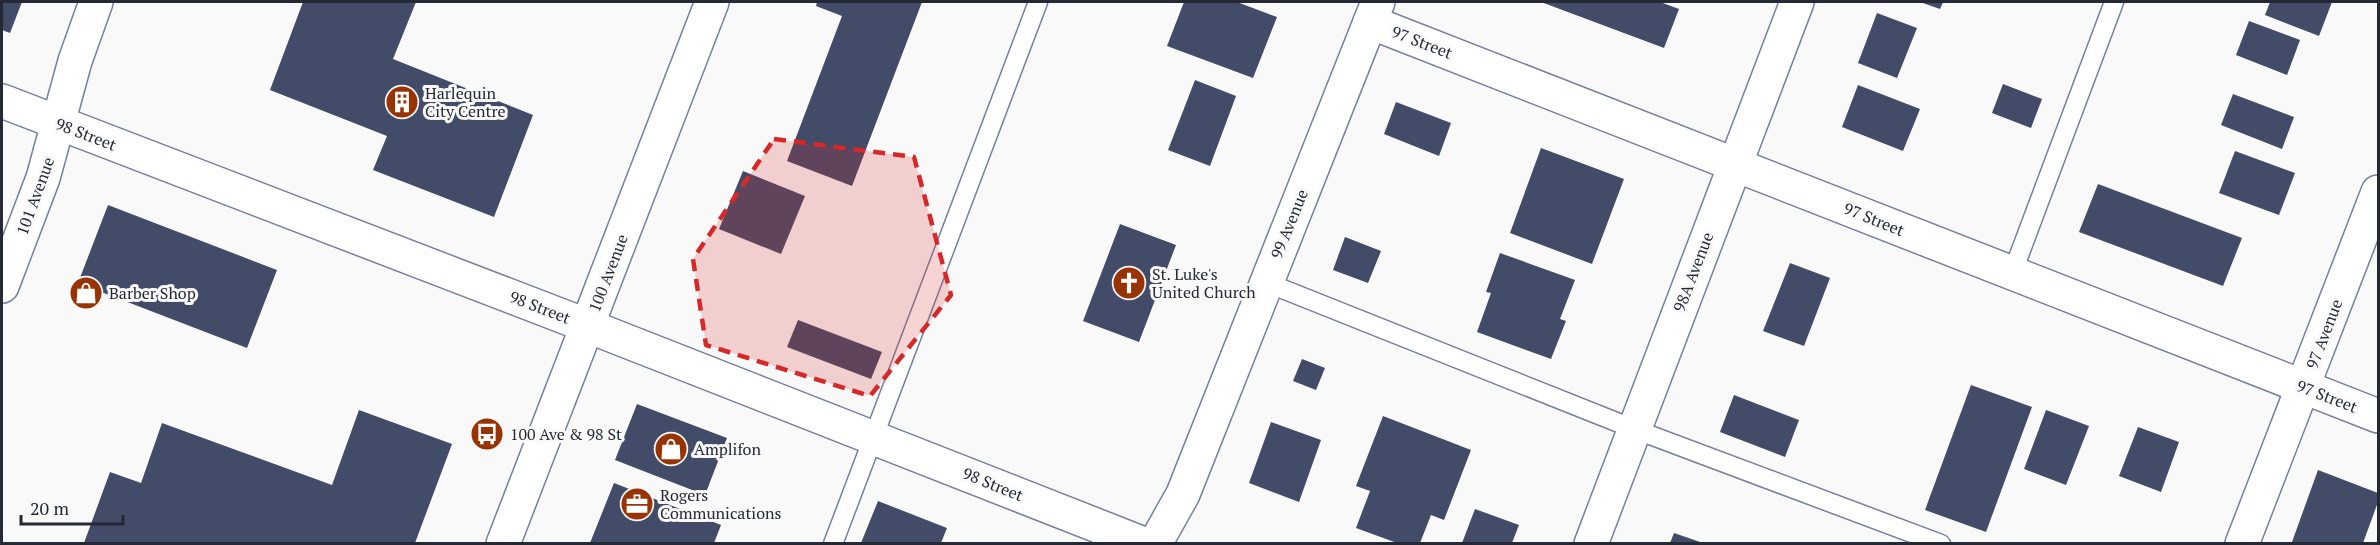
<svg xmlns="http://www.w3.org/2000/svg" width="2380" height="545" viewBox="0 0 2380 545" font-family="'PT Serif',serif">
  <rect width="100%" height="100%" fill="#f9f9f9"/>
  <!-- building -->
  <g fill="#424c68">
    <path d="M2,2h20l-12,31 -8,-3z"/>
    <path d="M303,2h113l-23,57 140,56 -39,102 -121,-47 14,-34 -117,-46z"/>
    <path d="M817,2h105l-70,184 -65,-25 55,-145 -26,-10z"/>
    <path d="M1184,2h53l40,15 -24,61 -86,-32z"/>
    <path d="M1541,2h119l19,7 -15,39z"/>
    <path d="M1920,2h23l-3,7z"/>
    <path d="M2270,2h62l-13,34 -54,-21z"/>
    <path d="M1877,13l40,15 -20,50 -39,-15z"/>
    <path d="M2249,21l51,19 -13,35 -51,-20z"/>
    <path d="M1195,80l41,16 -26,70 -42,-16z"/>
    <path d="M2003,84l39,15 -11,29 -39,-15z"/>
    <path d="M1858,85l62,24 -17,42 -61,-24z"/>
    <path d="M2233,94l61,23 -12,32 -61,-24z"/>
    <path d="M1396,102l55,21 -12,33 -55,-22z"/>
    <path d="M1541,148l83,31 -32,85 -82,-31z"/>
    <path d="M2235,151l60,22 -16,42 -60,-22z"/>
    <path d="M743,171l62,25 -24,58 -62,-25z"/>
    <path d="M2098,184l144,54 -19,48 -144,-54z"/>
    <path d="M108,205l169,65 -30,78 -169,-65z"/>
    <path d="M1120,224l56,21 -37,97 -56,-21z"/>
    <path d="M1345,237l36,14 -13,32 -35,-13z"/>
    <path d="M1500,253l75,27 -15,39 6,2 -15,38 -74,-27 14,-39 -5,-1z"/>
    <path d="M1790,263l40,15 -26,68 -41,-15z"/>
    <path d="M798,320l84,32 -11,27 -84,-32z"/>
    <path d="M1302,359l23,9 -9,22 -23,-9z"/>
    <path d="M1971,385l61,22 -46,125 -61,-22z"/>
    <path d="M1734,395l65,25 -14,37 -65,-25z"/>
    <path d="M637,404l90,34 -22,57 -90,-35z"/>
    <path d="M359,410l93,34 -37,99h-331l26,-71 31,11 21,-60 170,62z"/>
    <path d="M2046,410l43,16 -23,59 -42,-16z"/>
    <path d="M1383,416l88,34 -27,70 -13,-5 -11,28h-23l-41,-15 14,-37 -14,-5z"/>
    <path d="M1271,422l50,18 -22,62 -50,-19z"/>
    <path d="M2138,427l41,15 -18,50 -42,-16z"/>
    <path d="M2318,470l60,23v9l-15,41h-67l-4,-1z"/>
    <path d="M614,483l107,42 -7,18h-124z"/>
    <path d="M878,501l69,27 -6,15h-80z"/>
    <path d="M1475,509l44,16 -7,18h-50z"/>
    <path d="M1674,533l29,10h-33z"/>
  </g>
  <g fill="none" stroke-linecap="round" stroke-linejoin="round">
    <!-- lane casing -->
    <g stroke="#75809f" stroke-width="21">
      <g id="lane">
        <path d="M2012,274l102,-272"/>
        <path d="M1265,282l369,147 307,115"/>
        <path d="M833,544l205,-542"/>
      </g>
    </g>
    <!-- street casing -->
    <g stroke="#75809f" stroke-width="36">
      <g id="street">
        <path d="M1370,22l1008,394"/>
        <path d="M2,101l586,225 556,218"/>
        <path d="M2,286l41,-108 32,-117 21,-59"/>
        <path d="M1155,544l28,-50 195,-492"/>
        <path d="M1591,544l206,-542"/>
        <path d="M2242,544l136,-352"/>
      </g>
    </g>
    <!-- secondary casing -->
    <g stroke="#75809f" stroke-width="36">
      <path id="secondary" d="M503,544l209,-542"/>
    </g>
    <!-- lane -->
    <use href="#lane" stroke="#fff" stroke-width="18"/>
    <!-- street -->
    <use href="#street" stroke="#fff" stroke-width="33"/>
    <!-- secondary -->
    <use href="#secondary" stroke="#fff" stroke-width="33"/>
  </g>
  <!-- marked area -->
  <path fill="#d62828" fill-opacity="0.2" stroke="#d62828" stroke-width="4.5" stroke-dasharray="12 8" stroke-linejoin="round" d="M774,139l140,18 37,138 -81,101 -164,-51 -13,-86z"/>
  <!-- icons -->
  <defs>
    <g id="building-disc" transform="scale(1.725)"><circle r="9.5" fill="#983304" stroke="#f9f9f9"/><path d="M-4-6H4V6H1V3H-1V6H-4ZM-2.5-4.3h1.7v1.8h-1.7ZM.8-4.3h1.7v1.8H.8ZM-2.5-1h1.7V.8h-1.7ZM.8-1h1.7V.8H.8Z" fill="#fff"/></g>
    <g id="church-disc" transform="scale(1.725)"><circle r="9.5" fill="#983304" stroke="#f9f9f9"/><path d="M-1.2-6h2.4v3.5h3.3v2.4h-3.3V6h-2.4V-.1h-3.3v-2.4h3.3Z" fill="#fff"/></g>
    <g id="shop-disc" transform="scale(1.725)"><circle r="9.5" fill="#983304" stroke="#f9f9f9"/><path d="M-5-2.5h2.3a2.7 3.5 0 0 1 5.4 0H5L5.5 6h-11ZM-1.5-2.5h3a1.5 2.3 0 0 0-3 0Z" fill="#fff"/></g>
    <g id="bus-disc" transform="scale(1.725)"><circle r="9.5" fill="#983304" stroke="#f9f9f9"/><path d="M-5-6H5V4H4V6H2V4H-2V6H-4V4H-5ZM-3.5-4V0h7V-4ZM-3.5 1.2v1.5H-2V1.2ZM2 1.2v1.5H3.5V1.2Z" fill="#fff"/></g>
    <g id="office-disc" transform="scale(1.725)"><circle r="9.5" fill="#983304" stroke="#f9f9f9"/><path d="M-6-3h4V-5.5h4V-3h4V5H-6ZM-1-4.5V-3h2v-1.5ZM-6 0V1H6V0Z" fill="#fff"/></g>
  </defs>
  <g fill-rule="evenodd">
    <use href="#building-disc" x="402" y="102"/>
    <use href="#church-disc" x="1129" y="283"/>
    <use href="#shop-disc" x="86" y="293"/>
    <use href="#bus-disc" x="487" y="434"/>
    <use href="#shop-disc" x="671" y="449"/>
    <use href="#office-disc" x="637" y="504"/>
  </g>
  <g text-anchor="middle" stroke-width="6" stroke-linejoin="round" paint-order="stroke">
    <!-- street labels -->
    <g font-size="16" fill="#242935" stroke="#f9f9f9">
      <text transform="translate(1422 42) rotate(21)" y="6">97 Street</text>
      <text transform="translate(86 134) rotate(21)" y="6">98 Street</text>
      <text transform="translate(35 196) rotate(-70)" y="6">101 Avenue</text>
      <text transform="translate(1874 219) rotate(22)" y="6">97 Street</text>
      <text transform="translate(1289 224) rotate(-68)" y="6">99 Avenue</text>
      <text transform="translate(1693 272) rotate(-69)" y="6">98A Avenue</text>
      <text transform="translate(608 273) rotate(-69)" y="6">100 Avenue</text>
      <text transform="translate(540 307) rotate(21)" y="6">98 Street</text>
      <text transform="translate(2324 334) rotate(-69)" y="6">97 Avenue</text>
      <text transform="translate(2327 396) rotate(21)" y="6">97 Street</text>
      <text transform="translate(993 484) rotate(22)" y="6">98 Street</text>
    </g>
    <!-- poi labels -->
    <g font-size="16" fill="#242935" stroke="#f9f9f9" text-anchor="start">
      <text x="425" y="99">Harlequin<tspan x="425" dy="18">City Centre</tspan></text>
      <text x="1152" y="280">St. Luke's<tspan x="1152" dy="18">United Church</tspan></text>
      <text x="109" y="299">Barber Shop</text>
      <text x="510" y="440">100 Ave &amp; 98 St</text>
      <text x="694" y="455">Amplifon</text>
      <text x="660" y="501">Rogers<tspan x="660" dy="18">Communications</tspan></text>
    </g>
  </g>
  <!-- border -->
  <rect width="2380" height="545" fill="none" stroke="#242935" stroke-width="6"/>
  <!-- scale -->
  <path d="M21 515v9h102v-9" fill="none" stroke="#242935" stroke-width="3"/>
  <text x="30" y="515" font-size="18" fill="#242935" stroke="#f9f9f9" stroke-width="4.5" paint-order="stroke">20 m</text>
</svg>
